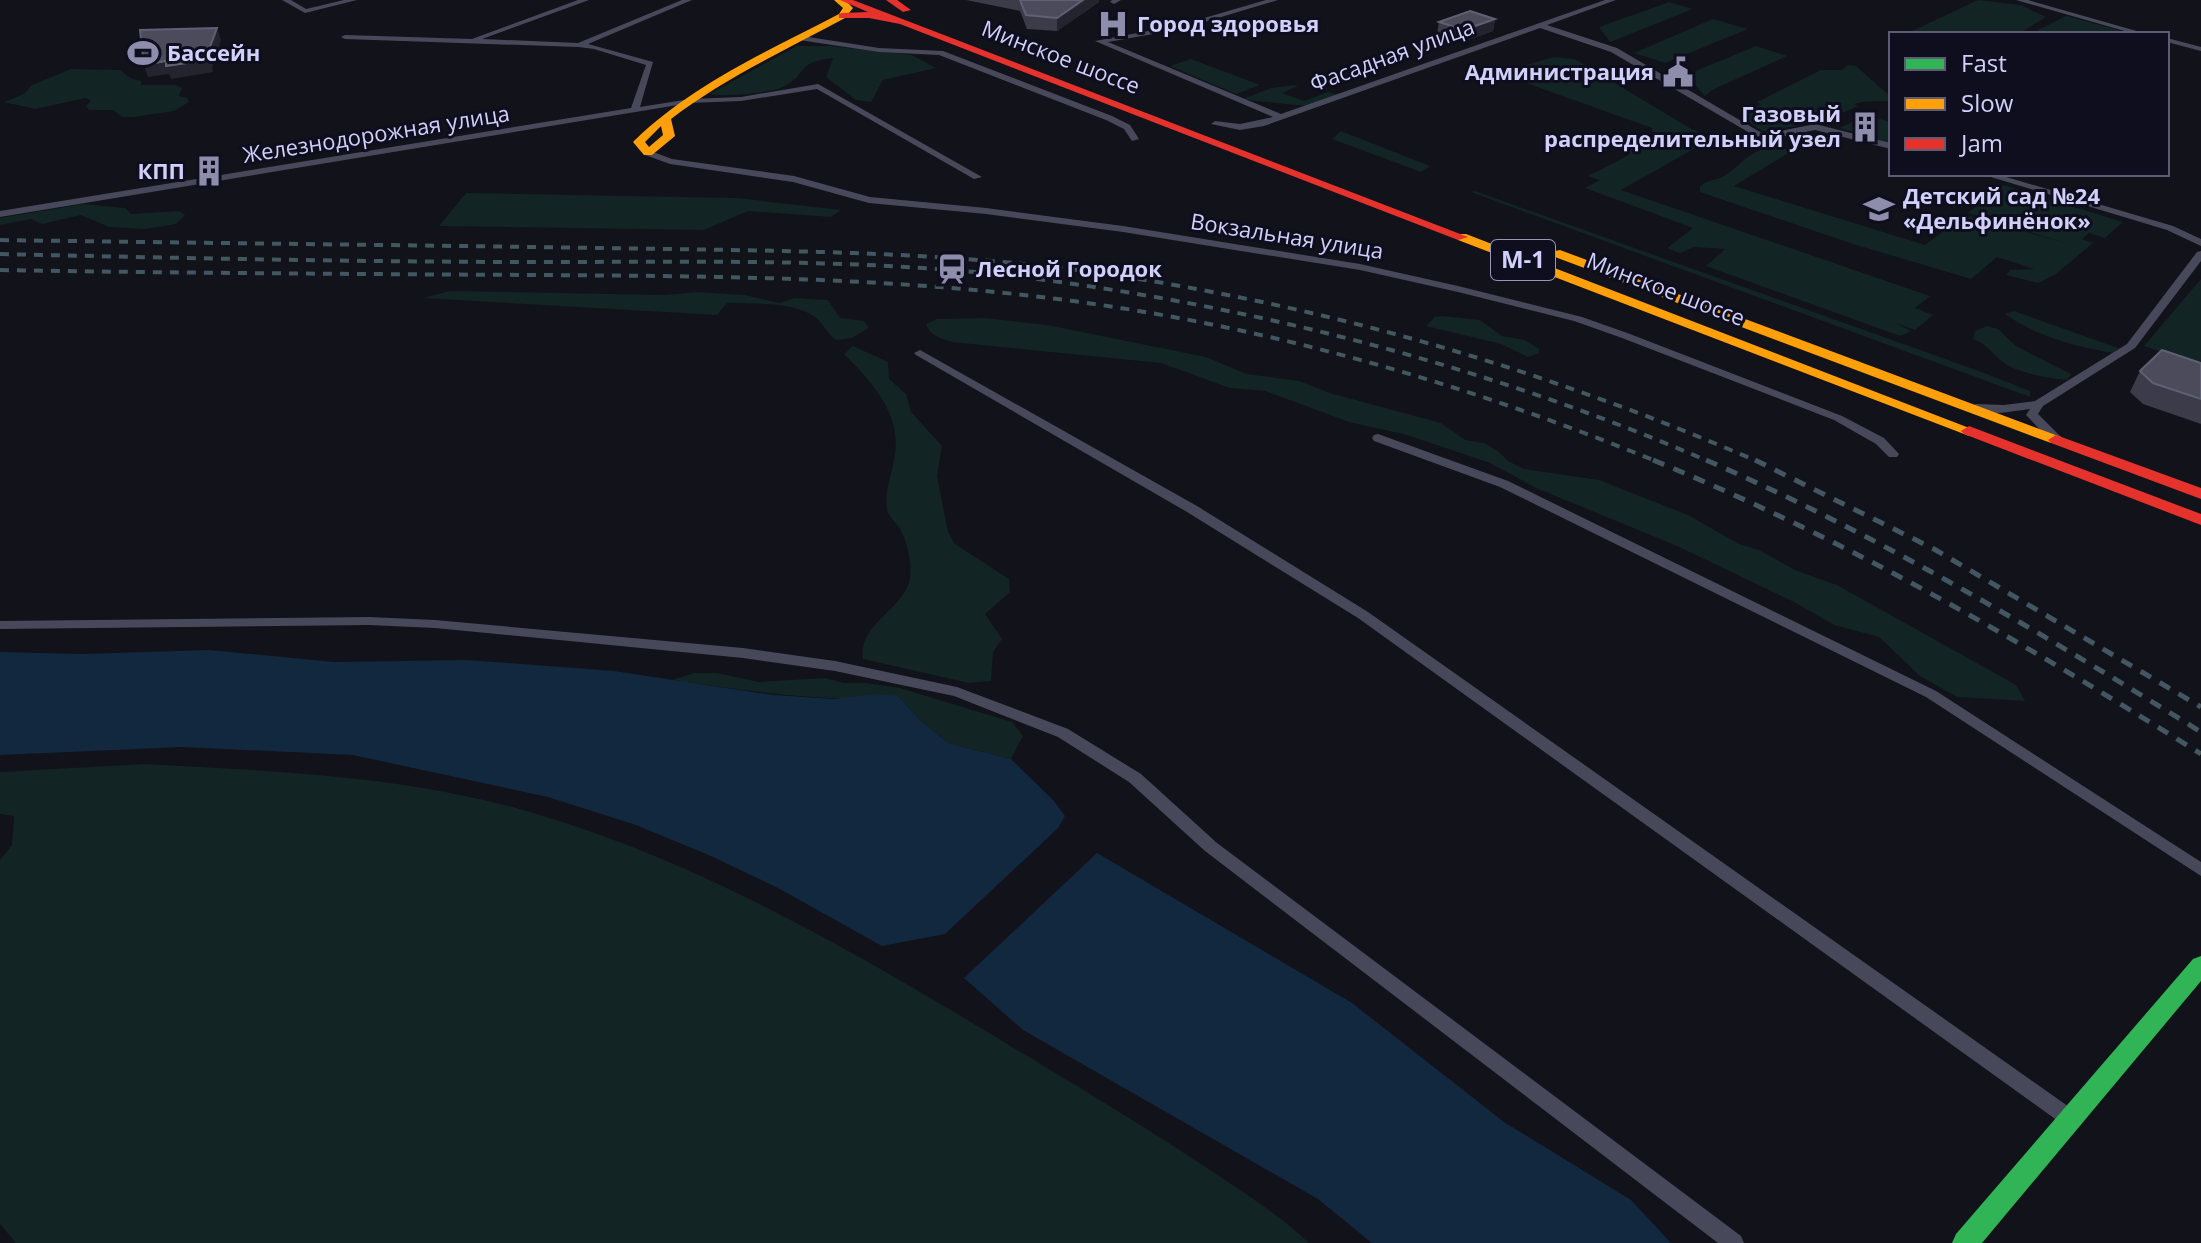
<svg xmlns="http://www.w3.org/2000/svg" width="2201" height="1243" viewBox="0 0 2201 1243" font-family="'Open Sans',sans-serif">
  <rect width="100%" height="100%" fill="#12121a"/>
  <!-- green -->
  <g fill="#122423">
    <path d="M1978,0l43,5 25,12 -27,17 -109,-2z"/>
    <path d="M1669,2l24,7 -83,33 -11,-15z"/>
    <path d="M2066,16l60,16 -96,2z"/>
    <path d="M1713,19l35,10 -83,34 -31,-10z"/>
    <path d="M797,46h33l82,9 24,13 -53,12 -12,22 -15,-2 -30,-23 7,-19c-39,5 -23,14 -48,28 -15,8 -60,11 -76,8z"/>
    <path d="M1756,46l31,10 -75,34 -7,6 -19,-21z"/>
    <path d="M1554,57l21,2 113,68 19,9 -8,10 -78,44 309,106 -15,12 18,7 -18,15 -19,-7 15,8 -11,5 -194,-70 19,-17 -31,-2 -14,6 -13,-5 26,-20 -108,-40 15,-8 -12,-4 41,-21 -2,-7 27,-5 -2,-15 -154,-55z"/>
    <path d="M1191,59l69,26 -24,9 -66,-28z"/>
    <path d="M1848,65l8,1 35,31v4c-13,1 -25,-1 -37,3l4,2 -32,14 -58,11h-6l-22,-15 21,-12 -4,-2 64,-32h21z"/>
    <path d="M71,69l49,1 12,9 9,2v4h35l6,3 -3,8 8,2 2,4 -15,9 -40,6h-12l-9,-7h-24l-3,-4 5,-5 -5,-3 -51,11 -31,-7 20,-8 8,-9z"/>
    <path d="M1294,85l4,1 -16,7 22,8 24,-9 10,3c-10,3 -21,9 -31,11 -4,0 -61,-6 -64,-7l28,-11z"/>
    <path d="M1865,115l26,7v21l-51,-15z"/>
    <path d="M1341,131l89,35 -9,6 -89,-33z"/>
    <path d="M1781,146l9,6 -56,34 191,59 23,-17 5,2 16,-14 96,27 -97,-30 35,-28 120,37 -18,16 -16,-5 -7,6 11,4 -37,31 -18,9 -32,-8 4,-5 24,-1 -37,-12 -26,22 -118,-35 -153,-52v-6c8,-7 16,-5 24,-10 25,-16 23,-27 57,-30z"/>
    <path d="M1475,191l504,180 51,20v6l-559,-205z"/>
    <path d="M466,193l271,5 104,12 -10,7 -83,-6 -44,19 -265,-4z"/>
    <path d="M83,204l42,4 6,6 48,-3 6,4 -9,9 -31,5 -36,-2 -28,-12 -39,9 -11,-5 -31,6v-7z"/>
    <path d="M2201,279v81l-4,4 -53,-18z"/>
    <path d="M450,291l214,4 34,-3 47,3 34,8 16,-5 33,2 12,18 24,3 5,7 -17,10 -16,2c-9,-6 -12,-16 -21,-23 -23,-16 -61,-13 -88,-14l-10,12 -294,-17z"/>
    <path d="M2014,311l104,37 -5,5c-36,-6 -78,-17 -108,-39z"/>
    <path d="M1442,316l38,4 22,16 23,4 14,9v4l-11,4 -27,-13 -75,-18 9,-9z"/>
    <path d="M985,318l62,7 159,32 41,17 52,7 31,12 111,30 24,17 19,3 14,8 10,10 16,8 75,11 89,35 51,29 20,6 36,20 42,15 179,100 9,16 -68,-4 -37,-21 -41,-39 -45,-12 -38,-22 -119,-57 -141,-58 -46,-25 -83,-28 -58,-13 -84,-31 -35,-3 -69,-25 -209,-21c-12,-4 -22,-6 -26,-18l11,-5z"/>
    <path d="M1987,326l11,3 18,17 55,28 -4,6c-22,-3 -51,-6 -68,-21 -10,-9 -13,-15 -26,-20l2,-8z"/>
    <path d="M853,346l35,16 1,17 17,15 5,18 31,34 -5,30 11,56 7,12 54,35 1,13 -25,22 17,25 -9,13 -2,29 -22,2 -106,-24c-5,-34 36,-47 46,-76 4,-15 -1,-41 -9,-54 -4,-7 -12,-12 -13,-20 -3,-19 6,-37 8,-55 6,-41 -24,-73 -51,-100z"/>
    <path d="M694,673h23l42,9 66,-4 19,5h22l34,5 112,34 11,14 -12,23 -63,-16 -27,-22 -23,-25c-23,0 -47,3 -69,2 -53,-2 -105,-11 -157,-18z"/>
    <path d="M145,764c125,7 250,11 371,44 189,52 359,156 526,257 59,35 117,71 174,109 33,22 65,42 93,69h-1293l-16,-19v-364l12,-15 2,-29 -14,-2v-42z"/>
  </g>
  <!-- water -->
  <g fill="#12283f">
    <path d="M209,650l125,12 133,-2 147,11 159,24 61,4 42,-5 22,2 23,25 27,22 63,16 42,41 12,16 -7,12 -113,106 -63,12 -104,-58 -67,-32 -75,-31 -88,-28 -195,-42 -171,-8 -182,8v-103l82,2z"/>
    <path d="M1097,853l255,150 152,119 127,78 40,43h-299l-54,-44 -295,-169 -59,-52z"/>
  </g>
  <g fill="none" stroke-linecap="round" stroke-linejoin="round">
    <!-- street -->
    <g fill="#48485b" fill-rule="evenodd">
      <path d="M282,0h9l15,9 38,-9h13l-52,13z"/>
      <path d="M578,0h11l-107,39 96,4 104,-43h10l-104,44 65,18 -13,45 50,-8 51,-2 77,-13 164,93 -8,2 -157,-90 -76,12 -51,2 -690,114v-6l631,-103 15,-43 -52,-16 -16,-2 -233,-8 -4,-2 4,-2 127,4z"/>
      <path d="M1112,0h9l-7,4 -4,-2z"/>
      <path d="M1266,0h12l-97,29 -73,13 173,72 324,-114h11l-69,25 70,23 143,84h16l39,-8 76,19v6l-76,-19 -39,8 -21,-2 -144,-84 -71,-24 -276,98 -24,4 -29,-6 4,-3 25,3 33,-7 -178,-76 85,-16z"/>
      <path d="M2016,0h12l119,34h-12z"/>
      <path d="M802,36l77,12 64,3 169,65 18,9 9,14 -7,2 -8,-12 -18,-9 -167,-65 -60,-3 -80,-12 -1,-2z"/>
      <path d="M2167,38l34,9v4l-34,-9z"/>
      <path d="M648,150l24,9 122,17 76,21 116,11 137,18 237,38 98,22 124,31 48,17 212,82 42,22 15,16 -2,3h-8l-13,-13 -42,-24 -212,-82 -48,-17 -116,-29 -98,-22 -237,-38 -137,-18 -117,-11 -76,-21 -123,-18 -25,-9 -1,-2z"/>
      <path d="M1981,174h15l177,52 28,13v7l-34,-16z"/>
      <path d="M2201,251v10l-66,87 -92,58 -5,8 23,23 2,3 -2,3h-8l-25,-26 -2,-2 4,-6c-18,2 -45,9 -60,-1l6,-4 28,1 31,-4 92,-57 70,-92z"/>
      <path d="M920,350l277,156 171,106 711,502 3,6 -3,6 -7,2 -7,-2 -707,-508 -171,-106 -271,-157 -2,-2z"/>
      <path d="M1378,434l130,47 428,210 265,171v14l-275,-179 -426,-210 -126,-46 -2,-3 2,-3z"/>
      <path d="M369,617l66,3 308,28 92,13 122,26 111,42 73,45 76,69 524,393 3,7h-26l-513,-392 -76,-69 -71,-45 -104,-41 -119,-25 -92,-13 -308,-30 -66,-3 -369,4v-8z"/>
    </g>
    <!-- fast -->
    <path fill="#30b455" fill-rule="evenodd" d="M2201,956v25l-219,262h-30l4,-9 237,-275z"/>
    <!-- slow -->
    <g fill="#ff9f0a" fill-rule="evenodd">
      <path d="M834,0h11l8,8 -8,10c-59,32 -121,60 -174,101l4,17 -23,19h-8l-11,-13 2,-2c58,-56 133,-89 204,-126l4,-6zM661,126l2,9 -14,12 -4,-5z"/>
      <path d="M1458,234h8l511,197 -8,5 -5,-2 -506,-194z"/>
      <path d="M1560,250l501,187 3,3 -3,3h-10l-496,-186v-6z"/>
    </g>
    <!-- jam -->
    <g fill="#e5322d" fill-rule="evenodd">
      <path d="M840,0h13l615,237 -10,3 -558,-216 -31,-6h-30v-4l3,-1 26,-1z"/>
      <path d="M886,0h11l14,10 -8,2z"/>
      <path d="M1969,426l232,88v11l-237,-91 -3,-3z"/>
      <path d="M2056,435l145,53v11l-150,-56 -3,-3z"/>
    </g>
    <!-- rail-far1 -->
    <g stroke="#425761" stroke-width="4" stroke-dasharray="9 8" stroke-linecap="butt">
      <path d="M0,240c201,3 402,5 602,8 171,3 342,2 512,27 228,35 434,96 645,187"/>
      <path d="M0,254c180,4 361,8 541,8 163,0 327,-4 489,16 234,30 463,90 680,184"/>
      <path d="M0,270c177,3 355,4 533,5 180,1 361,2 540,26 201,27 397,84 585,161"/>
    </g>
    <!-- rail -->
    <g stroke="#425761" stroke-width="5" stroke-dasharray="12 10" stroke-linecap="butt">
      <path d="M1653,460c197,81 368,181 548,294"/>
      <path d="M1706,460c173,75 335,173 495,272"/>
      <path d="M1755,460l179,89 267,158"/>
    </g>
  </g>
  <!-- wall -->
  <g fill="#3b3b49">
    <path d="M966,0h133v2l-42,29 -30,-2 -7,-18z"/>
    <path d="M1495,19l-2,12 -31,11 -25,-8 2,-12z"/>
    <path d="M2201,363v61l-58,-20 -13,-12 10,-21z"/>
  </g>
  <!-- shaded-wall -->
  <g fill="#24242e">
    <path d="M1083,0h16v2l-42,29v-13z"/>
    <path d="M1495,19l-2,12 -31,11 2,-12z"/>
    <path d="M217,28l4,12 -9,27 1,5 -42,7 -2,-5 -21,3 -4,-12 63,-10z"/>
  </g>
  <!-- building -->
  <g fill="#4b4b5c" stroke="#606075" stroke-width="2">
    <path d="M1020,0h63l-26,18 -31,-3z"/>
    <path d="M1470,11l25,8 -31,11 -25,-8z"/>
    <path d="M217,28l-10,27 1,5 -42,6v-5l-22,4 -4,-35z"/>
    <path d="M2162,350l39,13v36l-48,-16 -13,-12z"/>
  </g>
  <!-- icons -->
  <defs>
    <g id="hospital-bare" transform="scale(2.4)"><path d="M-5-5h3v3.5h4V-5h3V5h-3V1.5h-4V5h-3Z" fill="#8e8eac" stroke="#0f0e1e" stroke-width="2.5" paint-order="stroke"/></g>
    <g id="stadium-bare" transform="scale(2.4)"><path d="M0-5a6.5 5 0 1 0 0 10a6.5 5 0 1 0 0-10ZM-3.5-1.8h7v3.6h-7Z" fill="#8e8eac" stroke="#0f0e1e" stroke-width="2.5" paint-order="stroke"/></g>
    <g id="civic-bare" transform="scale(2.4)"><path d="M-.6-6.5H3V-4.5H.6V-3L4-1V1h2V6H-6V1h2V-1L-.6-3ZM-1.2 2.5V6h2.4V2.5Z" fill="#8e8eac" stroke="#0f0e1e" stroke-width="2.5" paint-order="stroke"/></g>
    <g id="building-bare" transform="scale(2.4)"><path d="M-4-6H4V6H1V3H-1V6H-4ZM-2.5-4.3h1.7v1.8h-1.7ZM.8-4.3h1.7v1.8H.8ZM-2.5-1h1.7V.8h-1.7ZM.8-1h1.7V.8H.8Z" fill="#8e8eac" stroke="#0f0e1e" stroke-width="2.5" paint-order="stroke"/></g>
    <g id="school-bare" transform="scale(2.4)"><path d="M0-5L7-2L0 1L-7-2ZM-4 1L0 2.5L4 1V4Q0 6-4 4Z" fill="#8e8eac" stroke="#0f0e1e" stroke-width="2.5" paint-order="stroke"/></g>
    <g id="station-bare" transform="scale(2.4)"><path d="M-3-6H3Q5-6 5-4V2Q5 4 3 4L4.5 6H3L1.5 4h-3L-3 6H-4.5L-3 4Q-5 4-5 2V-4Q-5-6-3-6ZM-3.5-4v3h7v-3ZM-3.5 1v1.5H-2V1ZM2 1v1.5H3.5V1Z" fill="#8e8eac" stroke="#0f0e1e" stroke-width="2.5" paint-order="stroke"/></g>
  </defs>
  <g fill-rule="evenodd">
    <use href="#hospital-bare" x="1113" y="24"/>
    <use href="#stadium-bare" x="143" y="53"/>
    <use href="#civic-bare" x="1678" y="72"/>
    <use href="#building-bare" x="1865" y="127"/>
    <use href="#building-bare" x="209" y="171"/>
    <use href="#school-bare" x="1879" y="209"/>
    <use href="#station-bare" x="952" y="269"/>
  </g>
  <g text-anchor="middle" stroke-width="6" stroke-linejoin="round" paint-order="stroke">
    <!-- far-poi labels -->
    <g font-size="22" font-weight="bold" fill="#d0d0fa" stroke="#0f0e1e" text-anchor="start">
      <text x="1137" y="32">Город здоровья</text>
      <text x="167" y="61">Бассейн</text>
      <text x="1654" y="80" text-anchor="end">Администрация</text>
      <text x="1841" y="122" text-anchor="end">Газовый<tspan x="1841" dy="25">распределительный узел</tspan></text>
      <text x="185" y="179" text-anchor="end">КПП</text>
      <text x="1903" y="204">Детский сад №24<tspan x="1903" dy="25">«Дельфинёнок»</tspan></text>
      <text x="976" y="277">Лесной Городок</text>
    </g>
    <!-- far-street labels -->
    <g font-size="22" fill="#d0d0fa" stroke="#0f0e1e">
      <text transform="translate(1392 55) rotate(-20)" y="8">Фасадная улица</text>
      <text transform="translate(1061 57) rotate(21)" y="8">Минское шоссе</text>
      <text transform="translate(376 134) rotate(-9)" y="8">Железнодорожная улица</text>
      <text transform="translate(1287 236) rotate(9)" y="8">Вокзальная улица</text>
      <text transform="translate(1666 289) rotate(21)" y="8">Минское шоссе</text>
    </g>
    <!-- shield labels -->
    <rect fill="#0f0e1e" stroke="#9696b8" stroke-width="2" x="1491" y="240" width="64" height="40" rx="6"/>
    <g font-size="24" font-weight="bold" fill="#d0d0fa">
      <text x="1523" y="268">М-1</text>
    </g>
  </g>
  <!-- legend -->
  <rect x="1889" y="32" width="280" height="144" fill="#0f0e1e" stroke="#5c5c76" stroke-width="2"/>
  <rect x="1905" y="58" width="40" height="12" fill="#30b455" stroke="#5c5c76" stroke-width="2"/>
  <text x="1961" y="72" font-size="24" fill="#d0d0fa">Fast</text>
  <rect x="1905" y="98" width="40" height="12" fill="#ff9f0a" stroke="#5c5c76" stroke-width="2"/>
  <text x="1961" y="112" font-size="24" fill="#d0d0fa">Slow</text>
  <rect x="1905" y="138" width="40" height="12" fill="#e5322d" stroke="#5c5c76" stroke-width="2"/>
  <text x="1961" y="152" font-size="24" fill="#d0d0fa">Jam</text>
</svg>
